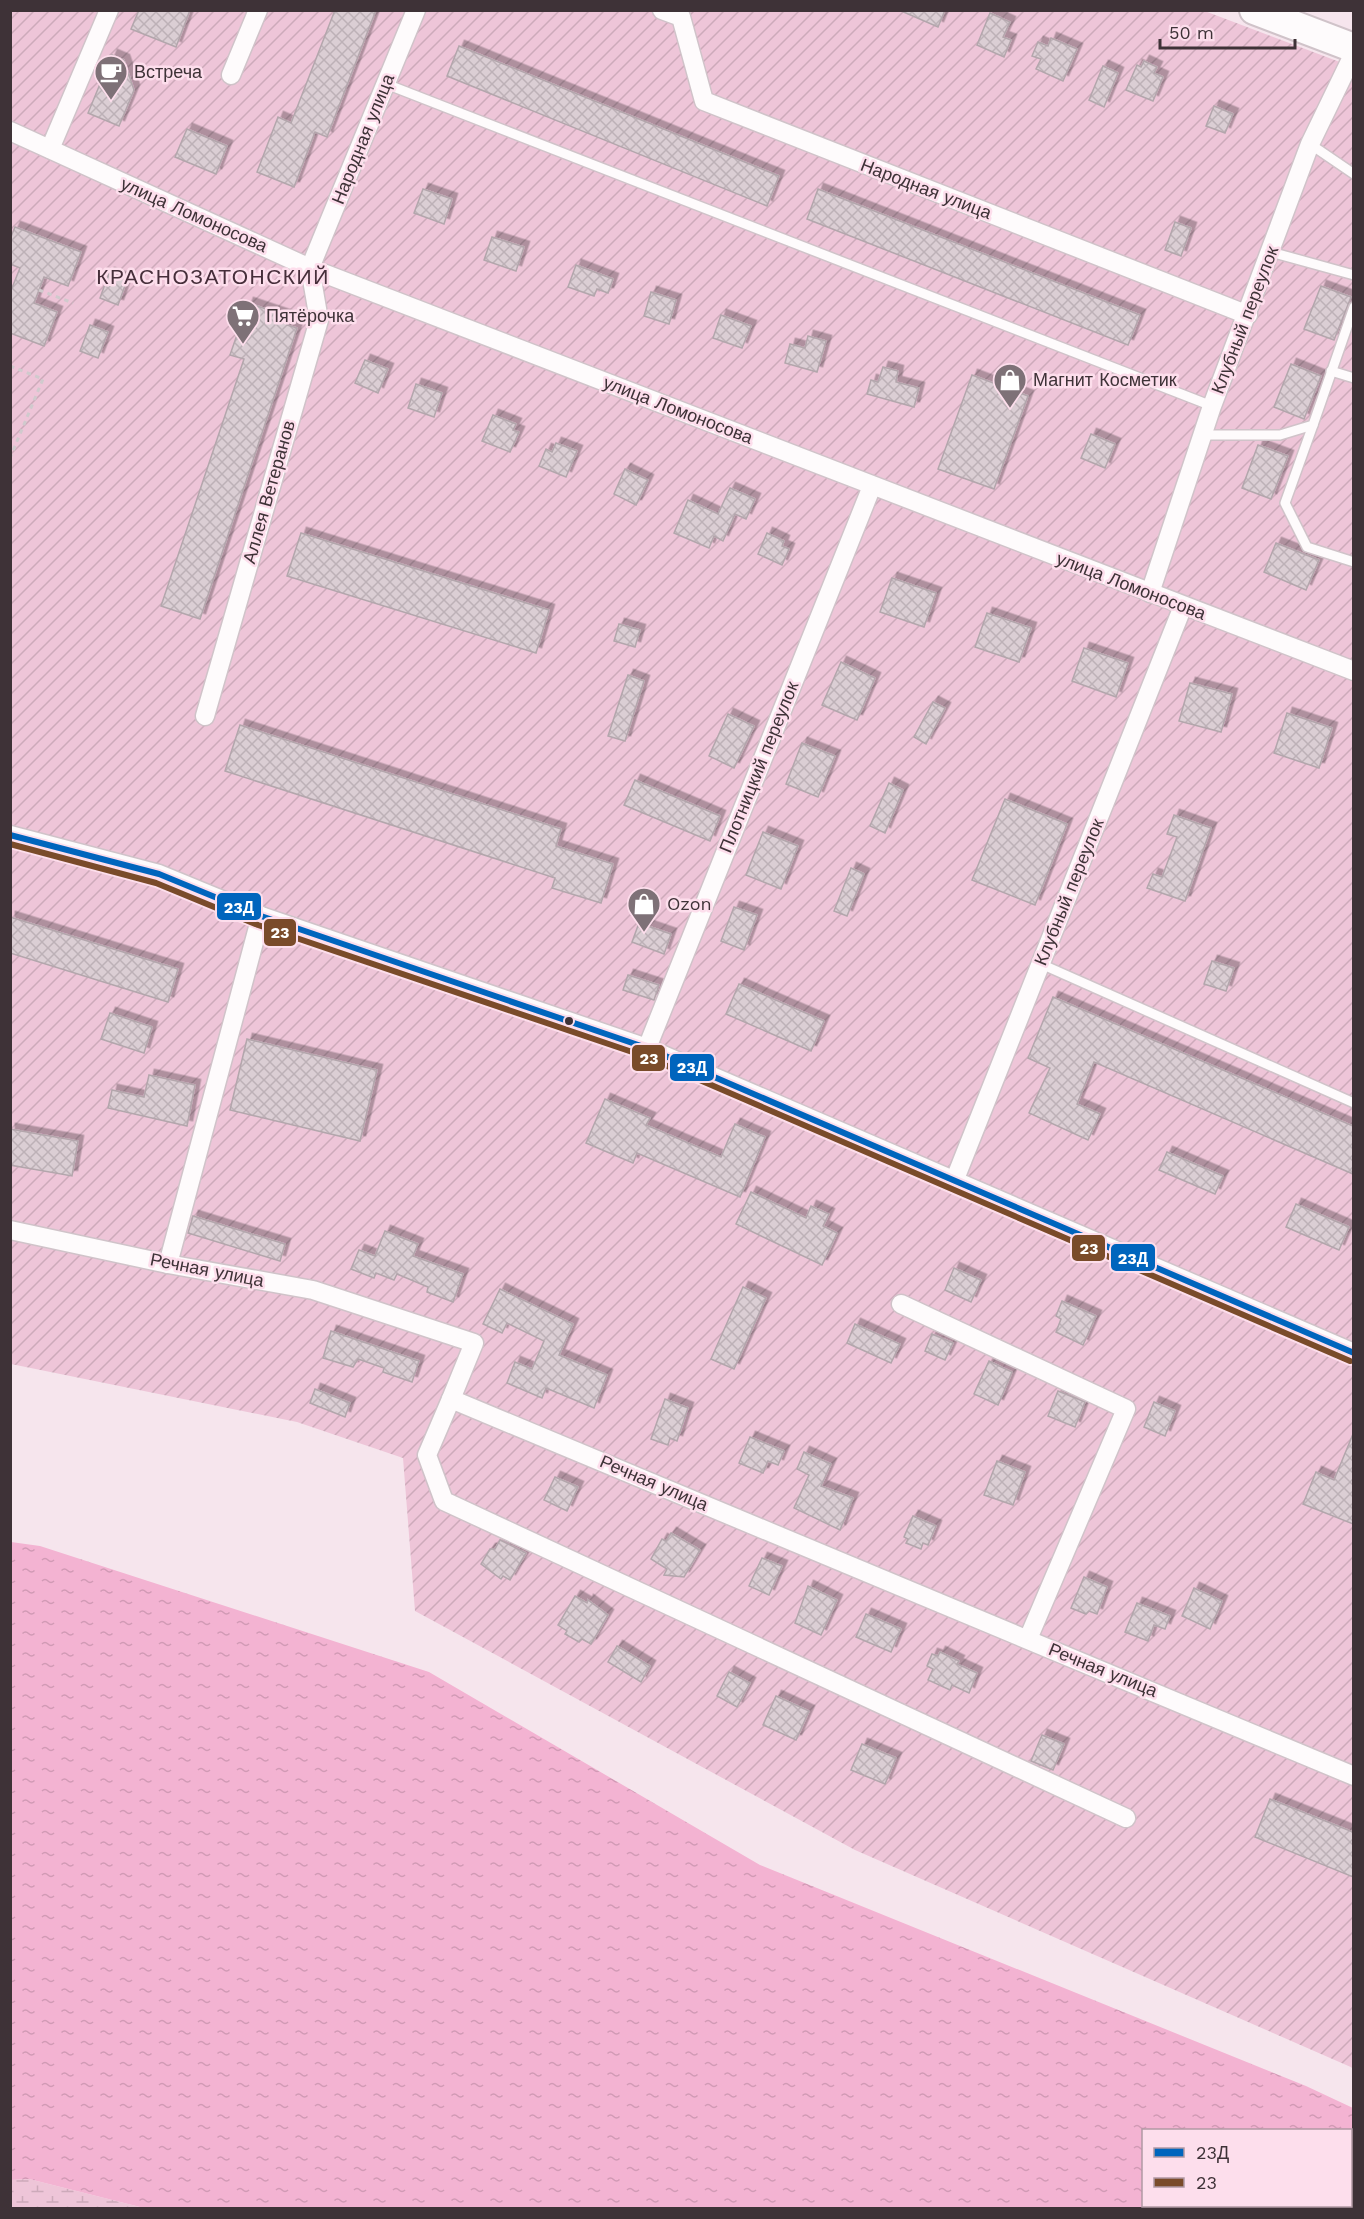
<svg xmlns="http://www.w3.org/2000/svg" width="1364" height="2219" viewBox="0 0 1364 2219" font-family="'Work Sans',sans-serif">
  <defs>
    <pattern id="wetland-marsh" width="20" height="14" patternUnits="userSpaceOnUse" patternTransform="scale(1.5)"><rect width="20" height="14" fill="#eec5d8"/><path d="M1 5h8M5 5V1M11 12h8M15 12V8" fill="none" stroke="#cdaaba"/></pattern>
    <pattern id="garden-furrows" width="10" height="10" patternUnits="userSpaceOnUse" patternTransform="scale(1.5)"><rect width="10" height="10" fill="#eec5d8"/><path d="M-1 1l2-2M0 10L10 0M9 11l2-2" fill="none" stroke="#cdaaba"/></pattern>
    <pattern id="water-ripples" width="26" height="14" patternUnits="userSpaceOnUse" patternTransform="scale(1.5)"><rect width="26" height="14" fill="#f3b3d2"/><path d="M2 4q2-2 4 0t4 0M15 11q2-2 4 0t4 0" fill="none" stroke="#d19ab5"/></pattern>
    <pattern id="building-cross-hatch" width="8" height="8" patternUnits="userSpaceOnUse" patternTransform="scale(1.5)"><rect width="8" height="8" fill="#dbced4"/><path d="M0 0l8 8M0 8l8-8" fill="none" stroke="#bdb1b7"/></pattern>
    <filter id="shadow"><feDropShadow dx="5.5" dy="-5.5" stdDeviation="0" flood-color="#0004"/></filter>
  </defs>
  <rect width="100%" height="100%" fill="#f6e5ed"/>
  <!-- wetland -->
  <path fill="url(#wetland-marsh)" d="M29,2179l115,29h-133v-28z"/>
  <!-- garden -->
  <path fill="url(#garden-furrows)" d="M1202,10l151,57v2001l-498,-218 -440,-239 -12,-153 -106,-36 -286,-58 -1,-1353z"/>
  <!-- water -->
  <path fill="url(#water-ripples)" fill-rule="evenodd" d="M11,1542l29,4 389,126 331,193 546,221 47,22v100h-1209l-115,-29 -18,1zM1144,2130h206v76h-206z"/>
  <!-- building -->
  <g fill="url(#building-cross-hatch)" stroke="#b3a6ac" stroke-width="1.5" filter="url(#shadow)">
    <path d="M139,10h51l-14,37 -45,-18z"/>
    <path d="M335,10h41l-49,127 -12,-5 -21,55 -37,-15 21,-55 13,6z"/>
    <path d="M899,10h46l-7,17z"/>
    <path d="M990,13l20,9 -7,15 8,3 -7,17 -27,-12z"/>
    <path d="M1051,38l26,11 -14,32 -27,-12 5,-10 -9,-3 6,-14 10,4z"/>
    <path d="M459,46l320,130 -12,30 -320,-130z"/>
    <path d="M112,55l12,5 10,30 -15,36 -31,-13z"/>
    <path d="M1144,61l13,6 -3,6 9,4 -10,24 -27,-11 11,-25 4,2z"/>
    <path d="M1103,66l15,7 -14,34 -15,-7z"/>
    <path d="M1214,106l19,8 -8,19 -19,-7z"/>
    <path d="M187,129l40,17 -11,28 -41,-17z"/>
    <path d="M423,189l29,10 -8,25 -30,-11z"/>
    <path d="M818,189l322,126 -12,30 -321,-126z"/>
    <path d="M1175,222l16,6 -10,28 -16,-6z"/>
    <path d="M15,227l66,25 -13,34 -24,-9 -10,26 23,9 -13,34 -34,-13v-40l10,-25 -10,-4v-25z"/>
    <path d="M492,237l32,10 -8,24 -32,-11z"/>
    <path d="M576,265l37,14 -5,14 -11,-4 -3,7 -26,-9z"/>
    <path d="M109,273l18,7 -9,25 -18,-7z"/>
    <path d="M1321,286l30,11 -17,43 -30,-11z"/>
    <path d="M651,292l25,8 -7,24 -25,-8z"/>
    <path d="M248,303l42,14 -3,8 10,3 -97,291 -39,-13 83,-247 -14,-4z"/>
    <path d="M721,315l30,11 -9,22 -29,-10z"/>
    <path d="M90,325l18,7 -10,26 -18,-7z"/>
    <path d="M808,336l18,5 -9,31 -32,-9 5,-19 15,4z"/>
    <path d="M365,360l23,9 -10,24 -23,-10z"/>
    <path d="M1291,364l30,12 -17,43 -30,-12z"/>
    <path d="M883,367l15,4 -2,11 23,6 -5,19 -47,-13 4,-14 7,2z"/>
    <path d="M972,375l56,21 -34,93 -56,-20z"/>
    <path d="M416,384l26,9 -8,24 -26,-9z"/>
    <path d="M493,415l23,9 -3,6 6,2 -9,20 -28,-11z"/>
    <path d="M1091,434l24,10 -10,24 -24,-10z"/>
    <path d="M556,443l21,8 -11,26 -27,-11 7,-17 6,3z"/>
    <path d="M1258,445l30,11 -17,43 -29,-11z"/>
    <path d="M625,469l23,11 -12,25 -22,-11z"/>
    <path d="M730,488l25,11 -9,20 -11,-5 -12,27 -9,-5 -5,12 -35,-15 14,-33 30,14z"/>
    <path d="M301,533l248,77 -13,43 -249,-77z"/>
    <path d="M767,533l17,8 -2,5 7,3 -7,16 -24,-11z"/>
    <path d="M1276,543l43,17 -13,30 -42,-18z"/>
    <path d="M892,578l44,15 -12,34 -44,-15z"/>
    <path d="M987,613l44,15 -12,34 -44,-15z"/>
    <path d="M619,624l21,6 -5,17 -21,-6z"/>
    <path d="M1084,648l44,15 -12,34 -44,-16z"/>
    <path d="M841,662l34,16 -18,42 -35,-15z"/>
    <path d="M628,675l16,6 -19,60 -17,-5z"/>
    <path d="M1190,683l42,11 -11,38 -42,-11z"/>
    <path d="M933,702l12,6 -19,36 -12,-7z"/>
    <path d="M1287,713l45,15 -13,40 -45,-15z"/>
    <path d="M728,714l26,12 -20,42 -25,-12z"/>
    <path d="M240,725l321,104 -5,17 57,18 -12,39 -49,-15 3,-10 -330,-107z"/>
    <path d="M802,743l33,13 -17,41 -32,-13z"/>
    <path d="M635,780l85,36 -10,25 -86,-36z"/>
    <path d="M889,783l14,7 -18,43 -15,-7z"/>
    <path d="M1005,799l62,25 -32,81 -63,-25z"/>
    <path d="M1174,815l37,13 -26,73 -38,-13 6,-14 9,3 15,-40 -10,-3z"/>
    <path d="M763,832l35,14 -17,43 -35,-14z"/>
    <path d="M851,868l13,6 -17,42 -13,-5z"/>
    <path d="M734,907l23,8 -13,35 -23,-9z"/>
    <path d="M10,917l168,52 -10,33 -158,-49z"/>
    <path d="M639,923l32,11 -7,20 -32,-12z"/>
    <path d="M1212,961l22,7 -8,23 -22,-7z"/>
    <path d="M628,975l31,10 -5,15 -31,-10z"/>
    <path d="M739,984l85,37 -13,30 -85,-37z"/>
    <path d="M1053,997l300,129v48l-259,-112 -17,42 23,10 -12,26 -59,-27 21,-45 -22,-10z"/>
    <path d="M110,1013l42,14 -8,26 -43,-14z"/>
    <path d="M247,1039l130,31 -17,71 -130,-31z"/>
    <path d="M149,1075l46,10 -8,41 -79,-18 4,-18 32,7z"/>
    <path d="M605,1099l45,19 -4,7 75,32 14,-33 30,13 -25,60 -103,-44 -4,10 -47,-20z"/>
    <path d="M10,1129l68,12 -6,35 -62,-11z"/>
    <path d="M1167,1152l56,24 -8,18 -56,-24z"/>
    <path d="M751,1192l55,26 5,-12 18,8 -6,12 14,7 -15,32 -86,-41z"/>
    <path d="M1296,1204l53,23 -10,23 -53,-23z"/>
    <path d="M193,1216l92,28 -5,17 -92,-28z"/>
    <path d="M385,1231l33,13 -5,12 50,18 -10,28 -26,-10 1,-5 -31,-13 -3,6 -18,-7 -2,5 -23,-9 8,-19 16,6z"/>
    <path d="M954,1268l27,12 -10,22 -26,-12z"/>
    <path d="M743,1287l23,11 -32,71 -23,-10z"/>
    <path d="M500,1289l73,35 -14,31 48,20 -13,33 -48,-20 -4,10 -35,-15 8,-21 17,7 12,-28 -37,-18 -5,10 -19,-9z"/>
    <path d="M1062,1301l34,15 -13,29 -27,-13 5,-13 -5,-3z"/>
    <path d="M855,1324l45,20 -9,19 -44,-20z"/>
    <path d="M331,1331l88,30 -7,21 -29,-10 1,-4 -26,-9 -5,8 -30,-9z"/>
    <path d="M932,1334l21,9 -8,17 -20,-9z"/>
    <path d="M989,1361l23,11 -14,33 -24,-11z"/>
    <path d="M315,1389l35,14 -5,14 -35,-14z"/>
    <path d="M1058,1391l27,11 -10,25 -27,-11z"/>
    <path d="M665,1399l23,9 -11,33 -7,-3 -2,7 -17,-6z"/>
    <path d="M1154,1402l21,9 -10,25 -21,-9z"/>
    <path d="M1353,1434v90l-50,-20 13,-32 18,8z"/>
    <path d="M750,1437l34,14 -6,14 -10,-4 -5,12 -24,-10z"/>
    <path d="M804,1452l27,12 -10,22 32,12 -13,32 -46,-22 15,-33 -12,-6z"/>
    <path d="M997,1461l28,11 -12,33 -29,-10z"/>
    <path d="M555,1477l23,10 -11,24 -23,-11z"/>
    <path d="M913,1516l23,10 -8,19 -5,-2 -2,6 -15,-6 2,-4 -4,-2z"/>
    <path d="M671,1533l29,17 -16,27 -20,-2 3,-6 -16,-10 11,-20 4,2z"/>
    <path d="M500,1540l26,13 -16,27 -7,-4 -2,3 -20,-15 9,-15h5z"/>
    <path d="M762,1558l20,8 -13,29 -20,-9z"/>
    <path d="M1084,1577l23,10 -10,27 -8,-3 -3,3 -15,-6z"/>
    <path d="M808,1586l29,14 -16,35 -26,-12z"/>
    <path d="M1194,1588l28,13 -12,28 -28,-13z"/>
    <path d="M575,1596l12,7 1,-3 20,15 -17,29 -9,-5 -3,3 -14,-8 2,-3 -9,-6z"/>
    <path d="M1137,1603l33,13 -5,13 -11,-4 -6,16 -23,-9z"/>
    <path d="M866,1614l35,15 -10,23 -35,-15z"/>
    <path d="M617,1646l33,20 -9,16 -33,-20z"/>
    <path d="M940,1652l19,9 -2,3 20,9 -8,20 -17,-8 -2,5 -22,-10 5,-11 -6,-3 5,-12 6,2z"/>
    <path d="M729,1672l21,11 -13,24 -20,-11z"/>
    <path d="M776,1696l33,15 -13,29 -33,-15z"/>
    <path d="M1042,1735l22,9 -11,26 -22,-9z"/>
    <path d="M862,1744l34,14 -11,26 -34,-14z"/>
    <path d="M1270,1799l83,33v45l-98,-40z"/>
  </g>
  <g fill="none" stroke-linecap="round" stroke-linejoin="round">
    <!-- service casing -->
    <g stroke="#d0c3c9" stroke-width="12">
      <g id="service">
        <path d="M386,84l826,322"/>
        <path d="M1310,144l44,30"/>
        <path d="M1271,252l83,23"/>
        <path d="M1331,371l23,7"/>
        <path d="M1313,425l-28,78 22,44 47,15"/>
        <path d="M1203,435h77l33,-10 41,-118"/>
        <path d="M1041,964l313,139"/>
      </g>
    </g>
    <!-- minor casing -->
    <g stroke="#d0c3c9" stroke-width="21">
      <g id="minor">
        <path d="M662,10l19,7 23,84 544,214"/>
        <path d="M231,75l27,-65"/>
        <path d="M10,131l300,137 1044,403"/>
        <path d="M50,149l59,-139"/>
        <path d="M310,268l106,-258"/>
        <path d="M1150,593l62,-187 98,-262 44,-91"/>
        <path d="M205,716l114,-396 -9,-52"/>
        <path d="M10,835l149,39 102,42 386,132 707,305"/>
        <path d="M647,1048l225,-562"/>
        <path d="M955,1179l228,-573"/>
        <path d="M10,1230l158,34 145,26 161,53 -23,56 903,377"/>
        <path d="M168,1264l93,-348"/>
        <path d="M901,1304l225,105 -98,230"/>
        <path d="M451,1399l-24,56 17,46 682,317"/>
      </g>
    </g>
    <!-- primary casing -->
    <g stroke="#d0c3c9" stroke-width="32">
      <path id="primary" d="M1254,10l100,38"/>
    </g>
    <!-- path -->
    <g stroke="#d0cacd" stroke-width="3" stroke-dasharray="4.5 4.5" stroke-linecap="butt">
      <path d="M39,290l34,13"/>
      <path d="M10,366l33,13 -33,79"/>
    </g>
    <!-- service -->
    <use href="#service" stroke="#fefbfc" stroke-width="9"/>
    <!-- minor -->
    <use href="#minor" stroke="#fefbfc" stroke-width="18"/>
    <!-- primary -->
    <use href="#primary" stroke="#fefbfc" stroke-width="28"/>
    <!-- bus-1 casing -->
    <g stroke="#fddeec" stroke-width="10">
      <path id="bus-1" d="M10,835l149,39 102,42 386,132 707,305"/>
    </g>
    <!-- bus-2 casing -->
    <g stroke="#fddeec" stroke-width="10">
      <path id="bus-2" d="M10,844l146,39 102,42 386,131 706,305"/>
    </g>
    <!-- bus-1 -->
    <use href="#bus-1" stroke="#0065bd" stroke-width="6"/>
    <!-- bus-2 -->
    <use href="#bus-2" stroke="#7a4b2a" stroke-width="6"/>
  </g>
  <!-- icons -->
  <defs>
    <g id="cafe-pin" transform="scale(1.725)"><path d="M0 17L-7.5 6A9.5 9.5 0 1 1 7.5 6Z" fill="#7e7177" stroke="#fddeec"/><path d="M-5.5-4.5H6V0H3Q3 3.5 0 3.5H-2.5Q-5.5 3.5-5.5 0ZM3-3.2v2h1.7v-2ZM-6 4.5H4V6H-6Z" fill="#fff"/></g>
    <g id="supermarket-pin" transform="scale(1.725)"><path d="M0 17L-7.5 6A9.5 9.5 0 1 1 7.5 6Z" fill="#7e7177" stroke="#fddeec"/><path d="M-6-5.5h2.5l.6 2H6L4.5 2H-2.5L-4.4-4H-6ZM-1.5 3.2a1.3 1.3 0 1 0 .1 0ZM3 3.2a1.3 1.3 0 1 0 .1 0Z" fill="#fff"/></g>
    <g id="shop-pin" transform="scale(1.725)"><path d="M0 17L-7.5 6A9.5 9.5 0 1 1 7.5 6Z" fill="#7e7177" stroke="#fddeec"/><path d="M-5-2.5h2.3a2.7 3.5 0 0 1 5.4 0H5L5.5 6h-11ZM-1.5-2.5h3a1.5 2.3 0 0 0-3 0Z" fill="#fff"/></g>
  </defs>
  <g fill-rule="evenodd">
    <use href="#cafe-pin" x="111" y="72"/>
    <use href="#supermarket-pin" x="243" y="316"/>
    <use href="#shop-pin" x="1010" y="380"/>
    <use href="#shop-pin" x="644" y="904"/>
  </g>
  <!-- markers -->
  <circle fill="#3e3237" stroke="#fddeec" stroke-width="2" cx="569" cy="1021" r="5"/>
  <g text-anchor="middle" stroke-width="5" stroke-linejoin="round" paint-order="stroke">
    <!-- poi labels -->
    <g font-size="18" fill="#3e3237" stroke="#fddeec" text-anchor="start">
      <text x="134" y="78">Встреча</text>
      <text x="266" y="322">Пятёрочка</text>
      <text x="1033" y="386">Магнит Косметик</text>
      <text x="667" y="910">Ozon</text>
    </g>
    <!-- street labels -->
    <g font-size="18" fill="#3e3237" stroke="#fddeec">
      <text transform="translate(363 139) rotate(-68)" y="6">Народная улица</text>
      <text transform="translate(926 189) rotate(21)" y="6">Народная улица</text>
      <text transform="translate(194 215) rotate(24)" y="6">улица Ломоносова</text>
      <text transform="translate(1245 320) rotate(-69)" y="6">Клубный переулок</text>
      <text transform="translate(678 410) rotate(21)" y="6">улица Ломоносова</text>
      <text transform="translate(269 492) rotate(-74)" y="6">Аллея Ветеранов</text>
      <text transform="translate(1131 586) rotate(21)" y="6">улица Ломоносова</text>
      <text transform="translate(759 767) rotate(-68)" y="6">Плотницкий переулок</text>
      <text transform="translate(1069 892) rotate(-68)" y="6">Клубный переулок</text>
      <text transform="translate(207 1270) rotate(11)" y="6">Речная улица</text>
      <text transform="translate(654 1483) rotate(23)" y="6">Речная улица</text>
      <text transform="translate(1103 1670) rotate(22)" y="6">Речная улица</text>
    </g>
    <!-- quarter labels -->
    <g font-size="21" letter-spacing="1.5" fill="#462e3a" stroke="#fddeec">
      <text x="213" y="284">КРАСНОЗАТОНСКИЙ</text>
    </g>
  </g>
  <g stroke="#fddeec" stroke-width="2">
    <rect x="216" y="892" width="46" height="29" rx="6" fill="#0065bd"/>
    <rect x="263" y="918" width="34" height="29" rx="6" fill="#7a4b2a"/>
    <rect x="631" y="1044" width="35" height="28" rx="6" fill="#7a4b2a"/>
    <rect x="669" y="1053" width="46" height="29" rx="6" fill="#0065bd"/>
    <rect x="1071" y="1234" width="35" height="28" rx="6" fill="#7a4b2a"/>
    <rect x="1110" y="1243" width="46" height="29" rx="6" fill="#0065bd"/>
  </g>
  <g font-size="16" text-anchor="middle" font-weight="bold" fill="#fff">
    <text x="239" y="913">23Д</text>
    <text x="280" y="938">23</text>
    <text x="649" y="1064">23</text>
    <text x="692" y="1073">23Д</text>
    <text x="1089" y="1254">23</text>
    <text x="1133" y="1264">23Д</text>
  </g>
  <!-- border -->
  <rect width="1364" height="2219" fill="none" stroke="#3e3237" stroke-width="24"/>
  <!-- legend -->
  <rect x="1142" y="2129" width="210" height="78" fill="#fddeec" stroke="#b199a4" stroke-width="1.5"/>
  <rect x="1154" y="2148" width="30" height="9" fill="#0065bd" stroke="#b199a4" stroke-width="1.5"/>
  <text x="1196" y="2159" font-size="18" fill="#3e3237">23Д</text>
  <rect x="1154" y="2178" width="30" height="9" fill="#7a4b2a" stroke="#b199a4" stroke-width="1.5"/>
  <text x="1196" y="2189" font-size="18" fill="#3e3237">23</text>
  <!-- scale -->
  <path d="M1160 39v9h135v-9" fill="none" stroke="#3e3237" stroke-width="3"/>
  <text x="1169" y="39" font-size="18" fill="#3e3237" stroke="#fddeec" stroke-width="4.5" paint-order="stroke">50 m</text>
</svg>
